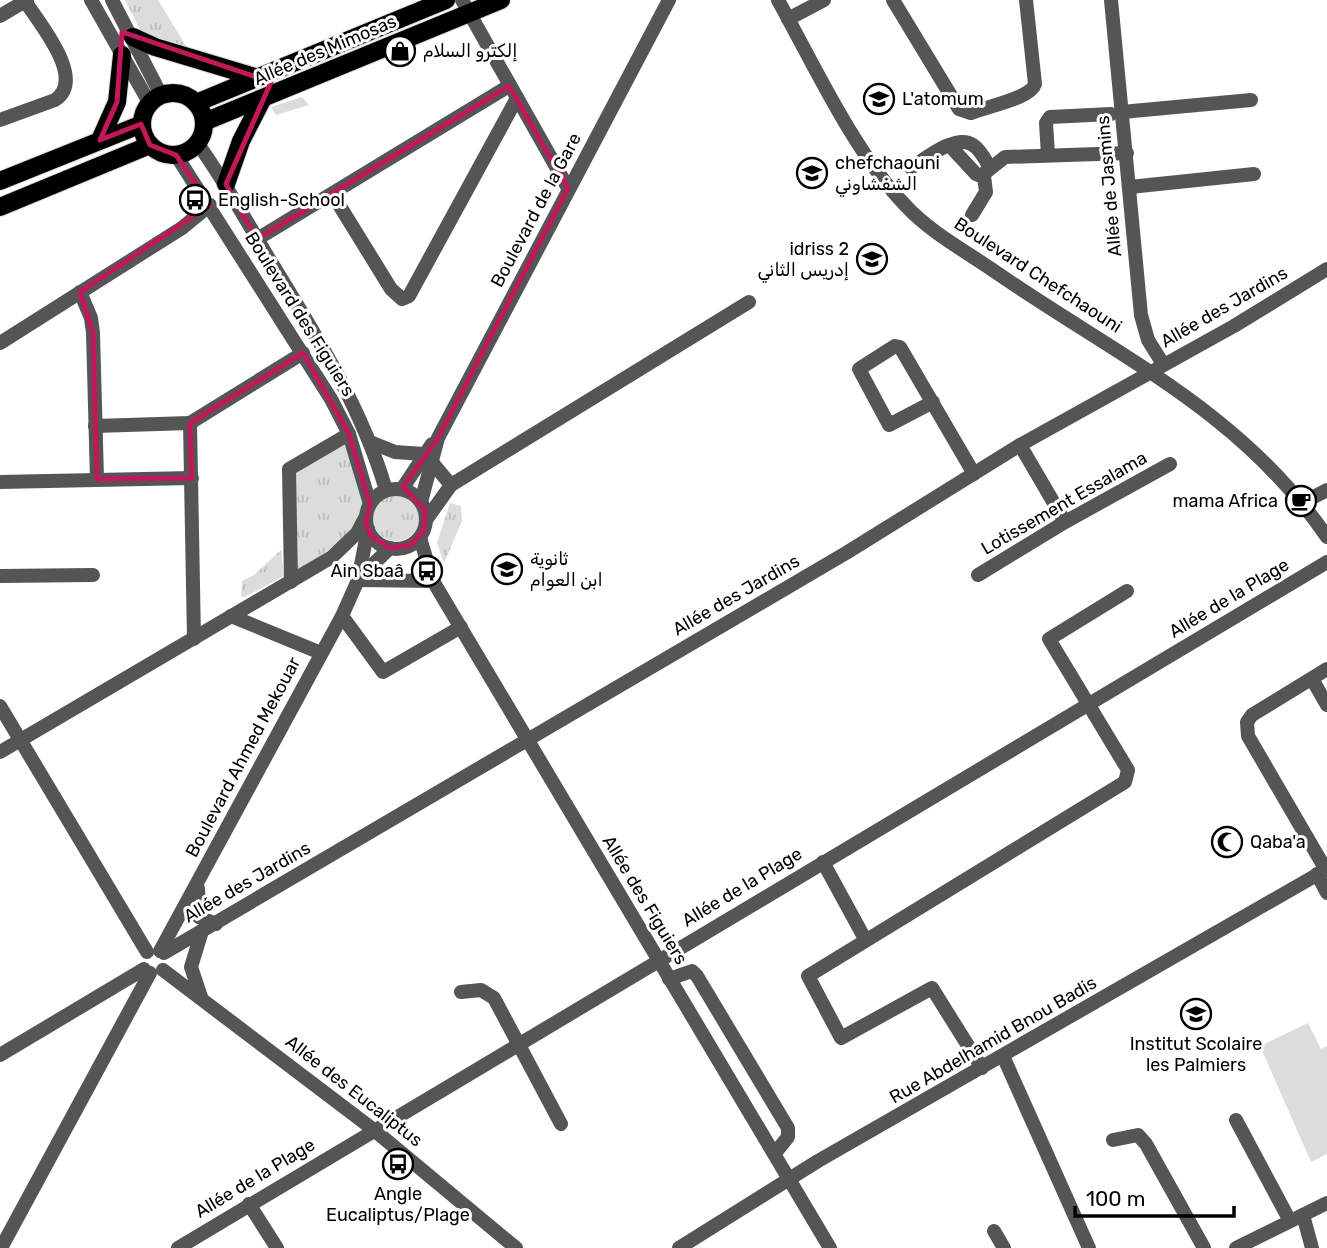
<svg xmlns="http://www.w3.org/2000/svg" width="1327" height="1248" viewBox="0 0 1327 1248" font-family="Rubik,Cairo,sans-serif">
  <defs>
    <pattern id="grass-tufts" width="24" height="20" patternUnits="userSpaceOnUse" patternTransform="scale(1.75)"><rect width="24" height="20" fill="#dcdcdc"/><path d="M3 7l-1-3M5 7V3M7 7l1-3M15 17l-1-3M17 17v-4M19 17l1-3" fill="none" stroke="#bbb"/></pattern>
  </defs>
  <rect width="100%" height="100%" fill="#fff"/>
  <!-- grass -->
  <g fill="url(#grass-tufts)">
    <path d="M125,0h33l28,46 -19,-1 -26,-13z"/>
    <path d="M302,97l7,8 -33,10 -5,-8z"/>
    <path d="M345,442c6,15 15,32 17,47 5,41 -37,65 -66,81l-5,-99z"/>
    <circle cx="396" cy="517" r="24"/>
    <path d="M450,503l11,3 1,15 -18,42 -7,-20z"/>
    <path d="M281,550l3,26 -39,21h-4l1,-16 12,-6z"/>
  </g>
  <!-- pitch -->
  <path fill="#dcdcdc" d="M1308,1023l13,26 6,-3v108l-16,8 -51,-116z"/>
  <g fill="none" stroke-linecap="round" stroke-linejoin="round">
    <!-- major casing -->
    <g stroke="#dbdbdb" stroke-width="20">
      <g id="major">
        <path d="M133,37l22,10 100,30"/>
        <circle cx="173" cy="124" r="31"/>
        <path d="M196,103l250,-103"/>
        <path d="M204,122l297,-122"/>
        <path d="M100,140l17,-38 5,-47"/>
        <path d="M0,181l142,-57"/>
        <path d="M226,184l15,-43 21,-41"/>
        <path d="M0,207l150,-62"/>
      </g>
    </g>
    <!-- minor -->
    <g stroke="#555" stroke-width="14">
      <path d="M91,0l59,104"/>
      <path d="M112,0l49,95"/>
      <path d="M462,0l106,188"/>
      <path d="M778,0c36,65 77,154 128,206 26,28 63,47 94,69 121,83 241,137 327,262"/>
      <path d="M893,0l66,109 12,4c16,-7 59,-14 64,-29l-9,-84"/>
      <path d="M1111,0l30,315 7,25 15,24"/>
      <path d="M0,16l27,-16"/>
      <path d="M788,19l36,-19"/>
      <path d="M1122,112l129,-12"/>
      <path d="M0,120l55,-20c32,-21 -16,-77 -30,-99"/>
      <path d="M198,144c26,36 47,75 70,113 46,75 93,148 118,233"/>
      <path d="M950,146l26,28 5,2 24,-19 122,-4"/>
      <path d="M176,155l155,244 18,35 21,70"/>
      <path d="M1048,155l-2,-32 4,-6 61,-3"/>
      <path d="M911,168c14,-9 45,-35 62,-23 8,5 13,16 17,23"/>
      <path d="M1130,187l124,-13"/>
      <path d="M333,195l58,94 11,10 7,-3 108,-198"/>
      <path d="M972,215l14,-23 -2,-16"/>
      <path d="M257,239l252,-153"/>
      <path d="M80,292l11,26 2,15 4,146"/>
      <path d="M0,343l182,-115 28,-23"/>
      <path d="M933,402l-44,23 -30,-56 36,-23 5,1 74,127"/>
      <path d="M95,426l95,-3"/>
      <path d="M370,442l25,10 29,2"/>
      <path d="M1020,445l45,77"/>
      <path d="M430,460l21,25"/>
      <path d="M0,482l192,-4"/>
      <circle cx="396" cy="519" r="30"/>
      <path d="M402,489l30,-45"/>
      <path d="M421,502l17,-64 231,-438"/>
      <path d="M1302,503l25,-13"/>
      <path d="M426,520l25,-35 298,-183"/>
      <path d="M420,538l13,43 397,667"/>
      <path d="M978,575l87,-53 105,-58"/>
      <path d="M0,576l93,-1"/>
      <path d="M361,576l29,-28"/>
      <path d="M358,580l75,1"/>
      <path d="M291,582l-2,-113 60,-35"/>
      <path d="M231,616l90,37"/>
      <path d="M342,616l41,56 78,-45"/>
      <path d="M194,639l-4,-216 113,-70"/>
      <path d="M1312,679l15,26"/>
      <path d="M0,706l147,246"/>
      <path d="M0,752l332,-195 25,-24 9,-17"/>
      <path d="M823,862l42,77"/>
      <path d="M1326,870l-78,-134 -1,-14 5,-7 75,-46"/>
      <path d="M1317,874l10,19"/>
      <path d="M198,888l1,29 17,7"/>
      <path d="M160,951l182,-335 16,-36 10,-51"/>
      <path d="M164,953l682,-400 174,-108 214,-119 93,-57"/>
      <path d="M163,970l211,160 142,118"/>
      <path d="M669,979l23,-8 5,5 91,152v9l-13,16"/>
      <path d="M461,992l20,-2 13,8 67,126"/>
      <path d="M201,997l-10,-30 11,-36"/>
      <path d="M0,1055l144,-86"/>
      <path d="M1003,1056l86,192"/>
      <path d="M982,1068l-50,-80 -91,50 -33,-62 317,-194 3,-12 -79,-131 78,-48"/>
      <path d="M1236,1120l54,101"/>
      <path d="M1113,1140l25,-5 8,9 58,104"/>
      <path d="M249,1204l28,44"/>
      <path d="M1303,1215l9,33"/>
      <path d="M994,1231l10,17"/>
      <path d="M1,1248l149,-275"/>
      <path d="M178,1248l1149,-686"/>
      <path d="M679,1248l139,-87 509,-292"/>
      <path d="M1236,1248l91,-45"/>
    </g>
    <!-- major -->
    <use href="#major" stroke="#000" stroke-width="18"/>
  </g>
  <!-- marked area -->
  <path fill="none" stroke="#c2185b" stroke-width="5" stroke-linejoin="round" d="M122,32l149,50 -45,102 31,55 252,-153 59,102 -130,250 -35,49 22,23 -1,20 -13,15 -21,3 -19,-12 -5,-13 4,-19 -21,-70 -46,-81 -113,70 2,55 -95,1 -4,-146 -13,-41 130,-87 -34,-50 -26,-10 -9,-21 -41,16 17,-38z"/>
  <!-- icons -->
  <defs>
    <g id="shop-ring" transform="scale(1.575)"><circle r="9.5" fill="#fff" stroke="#000" stroke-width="1.5"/><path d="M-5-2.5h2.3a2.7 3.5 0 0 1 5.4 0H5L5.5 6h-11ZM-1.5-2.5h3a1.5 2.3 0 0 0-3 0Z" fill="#000"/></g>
    <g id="school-ring" transform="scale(1.575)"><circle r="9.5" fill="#fff" stroke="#000" stroke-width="1.5"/><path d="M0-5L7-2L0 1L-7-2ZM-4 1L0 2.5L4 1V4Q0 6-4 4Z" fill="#000"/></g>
    <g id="bus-ring" transform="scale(1.575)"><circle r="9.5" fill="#fff" stroke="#000" stroke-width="1.5"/><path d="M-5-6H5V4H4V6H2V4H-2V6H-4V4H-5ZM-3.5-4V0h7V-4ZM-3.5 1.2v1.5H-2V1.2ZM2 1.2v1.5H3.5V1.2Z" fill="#000"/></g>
    <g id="cafe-ring" transform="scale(1.575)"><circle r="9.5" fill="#fff" stroke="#000" stroke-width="1.5"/><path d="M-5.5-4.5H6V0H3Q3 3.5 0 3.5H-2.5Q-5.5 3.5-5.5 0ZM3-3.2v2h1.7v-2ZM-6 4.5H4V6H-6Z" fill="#000"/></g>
    <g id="mosque-ring" transform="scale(1.575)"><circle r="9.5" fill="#fff" stroke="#000" stroke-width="1.5"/><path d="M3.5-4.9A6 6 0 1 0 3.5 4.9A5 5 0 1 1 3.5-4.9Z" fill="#000"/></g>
  </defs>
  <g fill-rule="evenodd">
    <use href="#shop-ring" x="400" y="51"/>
    <use href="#school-ring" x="879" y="99"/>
    <use href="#school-ring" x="812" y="173"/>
    <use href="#bus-ring" x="195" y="200"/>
    <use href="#school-ring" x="872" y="259"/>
    <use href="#cafe-ring" x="1301" y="501"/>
    <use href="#school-ring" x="507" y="569"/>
    <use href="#bus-ring" x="427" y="571"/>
    <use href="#mosque-ring" x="1227" y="842"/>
    <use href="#school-ring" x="1196" y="1014"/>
    <use href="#bus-ring" x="398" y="1164"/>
  </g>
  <g text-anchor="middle" stroke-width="6" stroke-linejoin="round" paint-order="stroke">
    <!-- street labels -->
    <g font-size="18" fill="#000" stroke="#fff">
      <text transform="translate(325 50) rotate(-23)" y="6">Allée des Mimosas</text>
      <text transform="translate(1109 186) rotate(-95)" y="6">Allée de Jasmins</text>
      <text transform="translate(536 210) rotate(-62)" y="6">Boulevard de la Gare</text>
      <text transform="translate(1038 275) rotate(33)" y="6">Boulevard Chefchaouni</text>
      <text transform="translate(1224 307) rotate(-30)" y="6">Allée des Jardins</text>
      <text transform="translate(300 314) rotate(58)" y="6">Boulevard des Figuiers</text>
      <text transform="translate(1064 503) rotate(-30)" y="6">Lotissement Essalama</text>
      <text transform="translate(736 595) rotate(-30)" y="6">Allée des Jardins</text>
      <text transform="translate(1229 598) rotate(-31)" y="6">Allée de la Plage</text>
      <text transform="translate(243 757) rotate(-62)" y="6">Boulevard Ahmed Mekouar</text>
      <text transform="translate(247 882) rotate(-30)" y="6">Allée des Jardins</text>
      <text transform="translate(742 887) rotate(-31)" y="6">Allée de la Plage</text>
      <text transform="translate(645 900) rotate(59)" y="6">Allée des Figuiers</text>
      <text transform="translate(993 1040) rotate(-30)" y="6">Rue Abdelhamid Bnou Badis</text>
      <text transform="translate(354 1091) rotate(38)" y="6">Allée des Eucaliptus</text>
      <text transform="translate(255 1178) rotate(-31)" y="6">Allée de la Plage</text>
    </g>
    <!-- poi labels -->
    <g font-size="18" fill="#000" stroke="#fff" text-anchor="start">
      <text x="423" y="57">إلكترو السلام</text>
      <text x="902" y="105">L'atomum</text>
      <text x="835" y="169">chefchaouni<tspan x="835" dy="21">الشفشاوني</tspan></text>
      <text x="218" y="206">English-School</text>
      <text x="849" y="255" text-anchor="end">idriss 2<tspan x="849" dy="21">إدريس الثاني</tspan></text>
      <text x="1278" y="507" text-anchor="end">mama Africa</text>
      <text x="530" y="565">ثانوية<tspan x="530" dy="21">ابن العوام</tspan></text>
      <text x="404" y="577" text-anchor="end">Ain Sbaâ</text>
      <text x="1250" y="848">Qaba'a</text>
      <text x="1196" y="1050" text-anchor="middle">Institut Scolaire<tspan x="1196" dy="21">les Palmiers</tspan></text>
      <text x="398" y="1200" text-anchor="middle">Angle<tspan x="398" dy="21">Eucaliptus/Plage</tspan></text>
    </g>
  </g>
  <!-- scale -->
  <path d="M1075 1206v10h159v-10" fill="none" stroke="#000000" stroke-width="3.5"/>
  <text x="1086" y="1206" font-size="21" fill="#000000" stroke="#ffffff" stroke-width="5" paint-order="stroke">100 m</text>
</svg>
